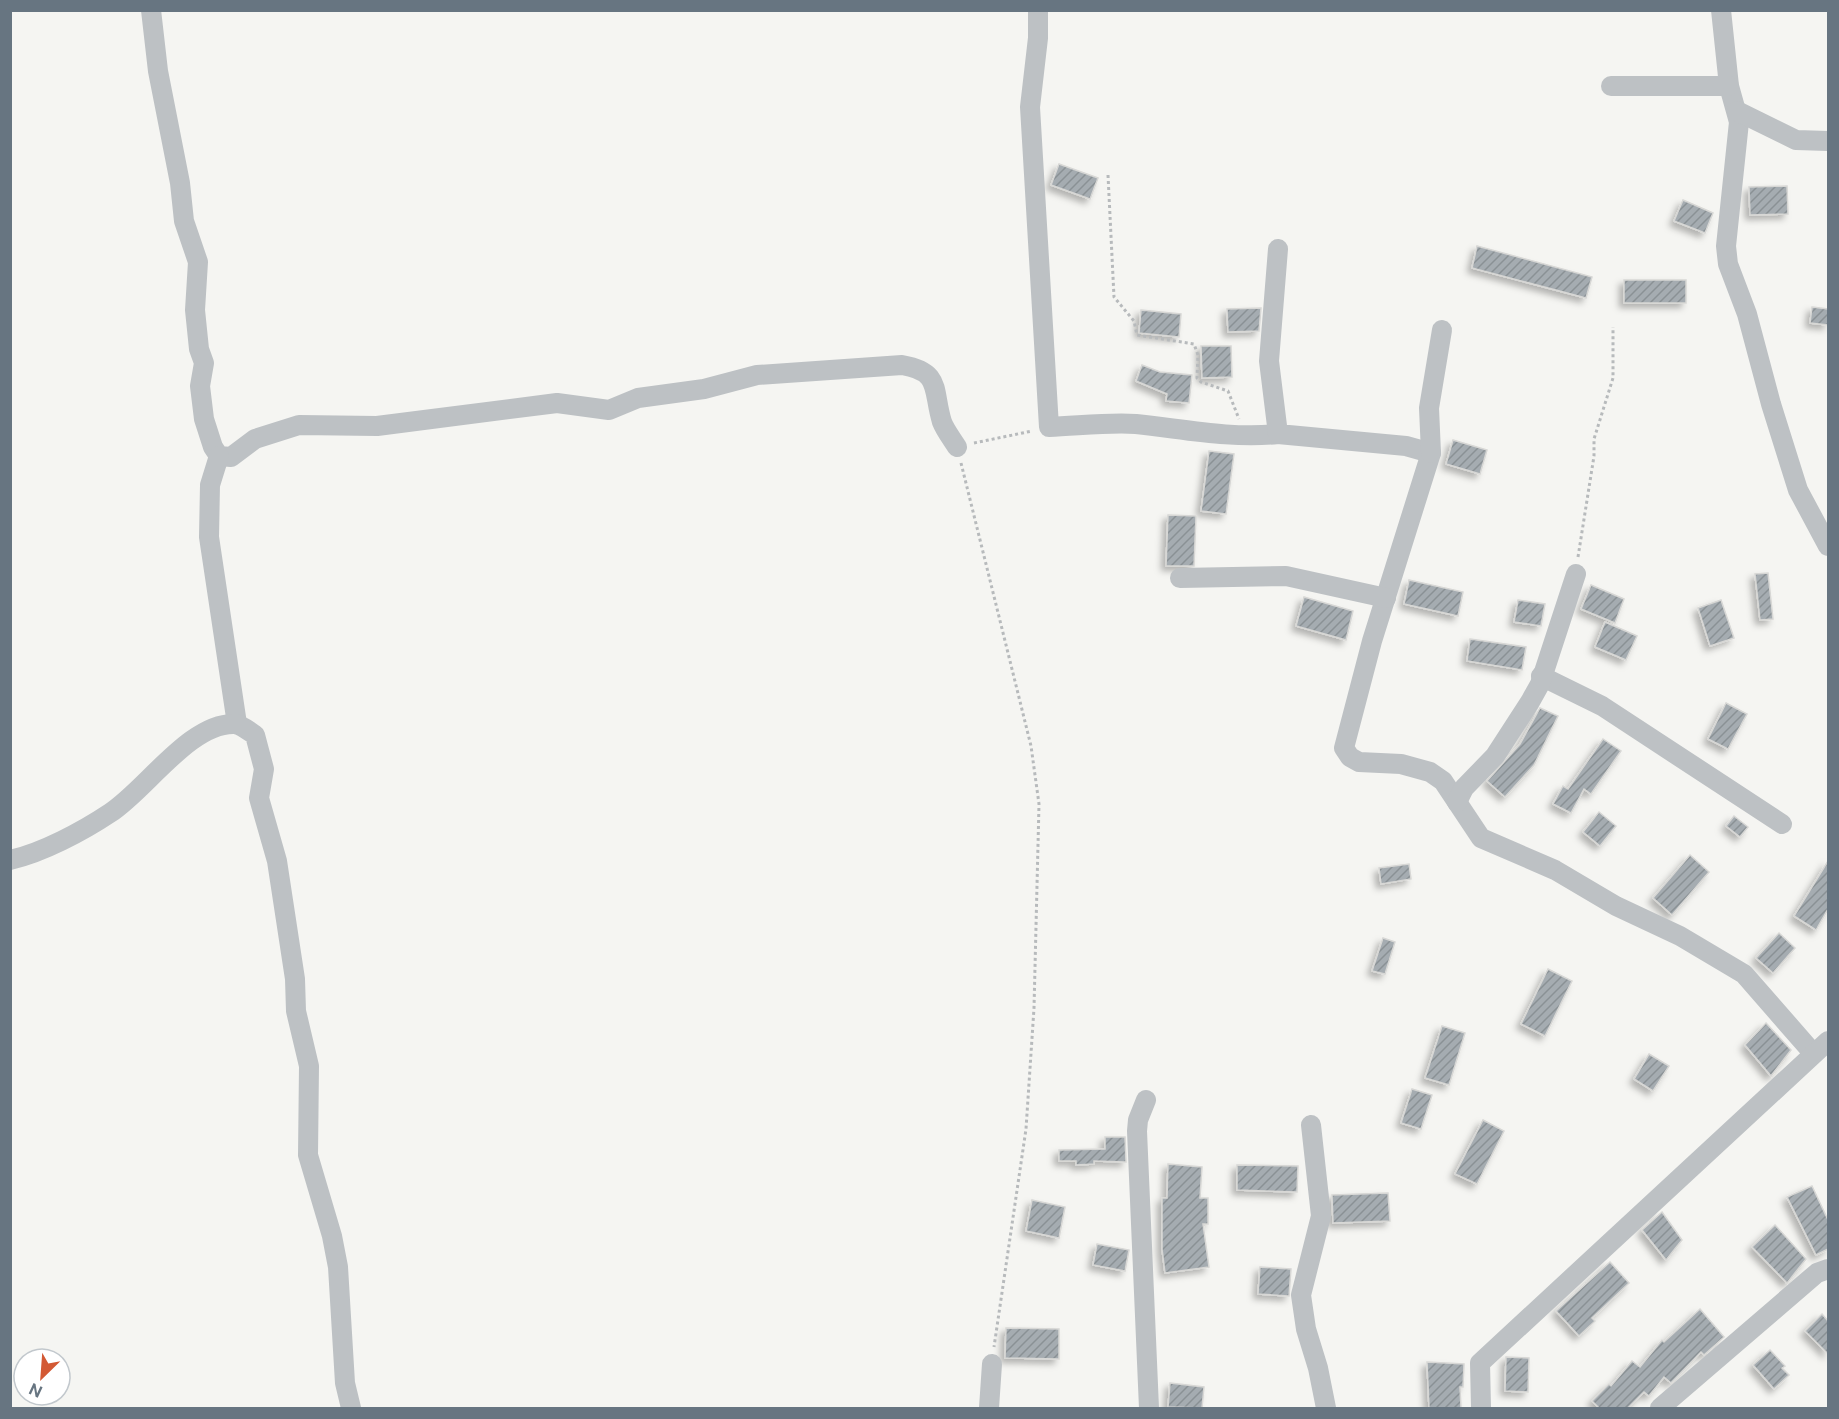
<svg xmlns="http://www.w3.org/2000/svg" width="1839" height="1419" viewBox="0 0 1839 1419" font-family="'Public Sans',sans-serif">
  <defs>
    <pattern id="building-hatch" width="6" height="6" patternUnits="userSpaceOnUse" patternTransform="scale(1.5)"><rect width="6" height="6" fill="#a5acb1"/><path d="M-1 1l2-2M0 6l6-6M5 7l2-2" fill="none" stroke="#8a9195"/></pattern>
    <filter id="shadow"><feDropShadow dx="-4.5" dy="4.5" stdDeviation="3" flood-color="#0004"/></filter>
  </defs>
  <rect width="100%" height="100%" fill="#f5f5f2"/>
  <!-- building -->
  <g fill="url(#building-hatch)" stroke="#d7d7d5" stroke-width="1.5" filter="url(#shadow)">
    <path d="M1059,164l39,14 -8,21 -39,-14z"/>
    <path d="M1787,186l1,28 -38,1 -1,-28z"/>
    <path d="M1683,200l30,13 -8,20 -31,-12z"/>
    <path d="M1477,246l115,31 -6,21 -114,-30z"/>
    <rect x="1624" y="280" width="62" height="23"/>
    <path d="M1812,307l16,2v16l-18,-2z"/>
    <path d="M1261,308l-2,23 -31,1 -1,-23z"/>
    <path d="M1141,310l40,4 -2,23 -40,-4z"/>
    <path d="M1201,346h30l1,31 -30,1z"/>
    <path d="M1142,365l18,7 32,3 -3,28 -23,-2 1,-7 -31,-13z"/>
    <path d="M1453,440l34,10 -7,24 -34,-10z"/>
    <path d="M1209,451l25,3 -8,60 -25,-3z"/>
    <path d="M1168,515l28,1 -2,50h-28z"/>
    <path d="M1768,573l5,46 -13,1 -5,-46z"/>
    <path d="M1409,580l54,12 -5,24 -54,-12z"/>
    <path d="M1591,585l33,14 -9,24 -34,-14z"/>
    <path d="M1304,597l49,14 -7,29 -50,-14z"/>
    <path d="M1518,600l27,4 -4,22 -27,-4z"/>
    <path d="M1721,600l13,38 -24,8 -12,-38z"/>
    <path d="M1605,622l32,14 -11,24 -31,-13z"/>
    <path d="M1470,639l56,8 -4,23 -55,-9z"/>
    <path d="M1726,703l21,11 -19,35 -20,-10z"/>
    <path d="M1540,708l18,8 -24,49 -29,32 -18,-16 33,-37z"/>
    <path d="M1603,739l18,12 -30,43 -7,-5 -13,24 -18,-9 10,-18 5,3z"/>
    <path d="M1599,812l17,14 -16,20 -17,-14z"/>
    <path d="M1734,816l14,11 -8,10 -14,-11z"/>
    <path d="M1690,855l19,17 -37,43 -19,-17z"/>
    <path d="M1828,861v48l-12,21 -22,-14z"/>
    <path d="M1409,864l2,15 -30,5 -2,-16z"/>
    <path d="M1779,933l16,15 -22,25 -17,-15z"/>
    <path d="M1383,938l12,4 -10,32 -13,-3z"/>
    <path d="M1548,969l24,12 -27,55 -24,-12z"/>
    <path d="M1766,1023l25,27 -20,26 -26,-31z"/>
    <path d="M1442,1026l23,7 -16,52 -24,-7z"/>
    <path d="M1649,1054l20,12 -16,25 -19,-12z"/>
    <path d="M1412,1089l20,6 -11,34 -20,-6z"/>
    <path d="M1483,1120l21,11 -27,53 -22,-10z"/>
    <path d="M1105,1137h20l1,25 -32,-1v3l-18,1v-4h-17v-11l46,-1z"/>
    <path d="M1168,1164l34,3 -2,31h8v26h-5l6,43 -44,6 -3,-24v-51h5z"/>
    <path d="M1237,1165l61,1 -1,26 -60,-2z"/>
    <path d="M1812,1186l16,34v29l-12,6 -29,-58z"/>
    <path d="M1388,1193l2,28 -57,2 -1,-28z"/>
    <path d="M1032,1200l33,7 -6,31 -33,-7z"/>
    <path d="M1662,1212l20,28 -16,20 -24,-30z"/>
    <path d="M1775,1225l31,34 -19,24 -35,-36z"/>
    <path d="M1097,1244l32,6 -4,21 -32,-6z"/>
    <path d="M1610,1262l19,21 -37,35 3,3 -16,15 -23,-25z"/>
    <path d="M1260,1267l31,2 -2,27 -31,-2z"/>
    <path d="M1700,1309l24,28 -20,18 -3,-3 -30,31 -7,-6 -15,19 -5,-4 -16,16h-29l-7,-7 17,-17 2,2 21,-25 8,6 22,-27 2,2z"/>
    <path d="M1822,1314l6,7v33l-23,-23z"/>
    <path d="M1006,1328l53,1v30l-54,-1z"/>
    <path d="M1770,1350l15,16 -3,2 7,7 -15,14 -21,-24z"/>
    <path d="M1506,1357l23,1 -1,34 -23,-1z"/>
    <path d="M1427,1362l37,2 -1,23h-3l1,21h-32z"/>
    <path d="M1170,1383l34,4 -2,21 -34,-1z"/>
  </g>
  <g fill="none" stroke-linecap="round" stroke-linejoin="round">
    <!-- path -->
    <g stroke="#b7babc" stroke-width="3" stroke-dasharray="3 3" stroke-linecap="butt">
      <path d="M1108,175l6,122 20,24 3,14 57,9 4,11 -1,23 4,4 27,9 11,28"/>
      <path d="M974,443l58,-12"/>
      <path d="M961,463l70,283 8,58 -5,204 -8,121 -32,218"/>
      <path d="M1578,557l16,-101v-17l19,-61v-51"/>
    </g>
    <!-- minor -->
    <g stroke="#bdc1c4" stroke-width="20">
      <path d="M151,10l7,61 22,112 4,38 14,41 -3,48 4,39 5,14 -4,23 4,33 9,28 6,9 12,1 24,-18 44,-14 78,1 180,-23 52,7 29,-12 66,-9 53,-14 145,-10c40,7 30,24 40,57 3,8 10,17 15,25"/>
      <path d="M1038,10v28l-8,69 19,320c29,-1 59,-5 87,-3 48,5 95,15 142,10"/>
      <path d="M1721,10l8,76 10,36 -13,124 2,18 19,50 24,90 27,86 30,56"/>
      <path d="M1611,86h118"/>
      <path d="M1737,111l59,29 32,1"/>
      <path d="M1278,249l-9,112 9,73 128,12 25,7 -59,188 -28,107 6,9 9,5 42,2 29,8 13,9 38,57 74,32 61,36 64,30 64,38 69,79"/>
      <path d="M1431,453l-2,-45 13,-78"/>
      <path d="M219,456l-9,29 -1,52 28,187"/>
      <path d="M1180,578l106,-2 100,22"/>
      <path d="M1541,676l61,30 180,118"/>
      <path d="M1457,802l7,-14 31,-32 35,-54 10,-18 36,-110"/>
      <path d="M10,860c32,-7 73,-29 100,-47 36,-23 80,-91 125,-89 7,1 15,8 20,11l9,34 -5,29 18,63 18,118 1,32 13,55 -1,89 24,81 6,31 7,116 6,25"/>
      <path d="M1146,1100l-8,20 -1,11 12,277"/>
      <path d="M1311,1125l10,91 -20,79 5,34 12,39 8,40"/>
      <path d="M989,1408l3,-44"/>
      <path d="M1481,1408l-1,-45 348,-322"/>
      <path d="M1660,1408l157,-135 11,-4"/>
    </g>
  </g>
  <!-- border -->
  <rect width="1839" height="1419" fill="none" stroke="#677581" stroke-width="24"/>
  <!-- north arrow -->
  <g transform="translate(42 1377) rotate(205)"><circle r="28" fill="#ffffff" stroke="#c2c8cd" stroke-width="1.5"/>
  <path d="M0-4.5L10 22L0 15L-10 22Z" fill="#d35934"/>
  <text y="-9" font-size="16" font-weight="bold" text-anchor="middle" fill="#677581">N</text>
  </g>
</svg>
